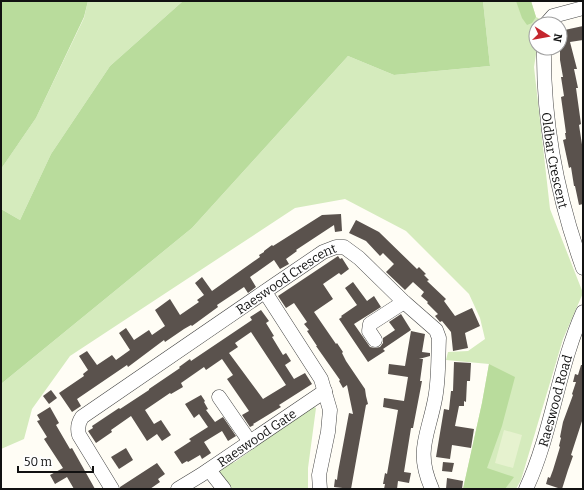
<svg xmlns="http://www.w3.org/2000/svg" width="584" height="490" viewBox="0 0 584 490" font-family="Bitter,serif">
  <rect width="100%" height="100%" fill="#fffdf5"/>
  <!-- green -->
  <g fill="#d5ebbd">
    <path d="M88,1h95l-73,65 -59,88 -31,66 -19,-11v-40l35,-51 48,-100z"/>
    <path d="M483,1h48l5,16 4,2 -1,5h-3l1,24 -3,19 16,142 33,84 -20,46 -42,141 -5,9h-53l19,-86 7,-39 -43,-4 2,-8 20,-1 17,-12 -5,-21 -11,-24 -63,-63 -61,-32 -50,9 -225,148 -38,53 -8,30 -23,10v-65l191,-156 156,-172 46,19 96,-9z"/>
    <path d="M312,406l4,2 -8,60v21h-76l-13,-13 1,-10 15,-4z"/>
  </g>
  <!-- forest -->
  <g fill="#b9dc9c">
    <path d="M1,1h87l-4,16 -48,101 -35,51z"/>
    <path d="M183,1h300l7,65 -96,9 -46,-19 -156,172 -191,156v-175l19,11 31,-66 59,-88z"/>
    <path d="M516,1h15l5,16 -4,6 -5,2 -5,-7z"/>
    <path d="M489,364l26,13 -13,49 -15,42 27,9 -9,12h-42l19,-86z"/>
  </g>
  <!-- pitch -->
  <path fill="#e6f2cf" d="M504,430l18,5 -9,33 -18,-5z"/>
  <!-- building -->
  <g fill="#5a524d" fill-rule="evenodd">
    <path d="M583,26v14l-13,2 7,27h-3l4,19h-2l5,36 -2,1 4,26v53l-4,1 -4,-19h-1l-3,-19 -2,1 -6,-28 3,-1 -1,-6h1l-5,-36 3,-1 -3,-19h2l-3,-17v-29z"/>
    <path d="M341,214l1,17 -7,1 -1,-7 -38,25 1,1 -11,8 3,5 -9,5 -6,-9 -24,17 6,10 -8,6 -4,-6 -27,18 1,2 -26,19 -1,-1 -7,4 -19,13 -1,-2 -36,27 -1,-2 -50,34 4,7 -9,6 -13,-19 25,-17 -1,-2 5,-4 -9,-14 8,-5 10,14 15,-10 4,5 14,-10 -11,-17 7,-5 8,12 15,-10 3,5 13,-9 -10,-16 15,-11 10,16 19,-13 -2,-2 7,-5 -9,-12 7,-6 10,14 48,-34 -1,-2 5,-3v-1l8,-6 1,1 49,-31z"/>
    <path d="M356,220l23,12 38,37 2,-2 7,7 -2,1 5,5 -2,1 19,18 -2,2 11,15 17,-8 8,18 -15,7 3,15 -15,3 -2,-19 -9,-11 -2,1 -5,-6 3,-2 -11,-11 1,-1 -7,-6 3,-4 -11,-10 -8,8 -19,-18 8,-8 -11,-11 -3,3 -14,-15 -17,-8z"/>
    <path d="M338,256l2,3 2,-1 7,11 -8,6 -2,-2 -16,11 10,15 -19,13 22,32 1,-1 6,9 -1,1 4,8 19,28 1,7 2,8 -2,1 -15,84 -17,-2 1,-8 2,1 1,-8 11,-59 4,1 -6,-29 -4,3 -4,-7 1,-1 -24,-34h1l-10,-15 2,-1 -5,-6 3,-2 -13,-19 -8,5 -8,-12z"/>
    <path d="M353,282l14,19 7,-5 7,11 -27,17 16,23 5,1 5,-1 3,-4v-5l12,-8 -6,-8 12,-8 10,16 -28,19 2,2 -17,11 -29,-43 3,-2 -1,-1 16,-11 -12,-17z"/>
    <path d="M261,310l8,11 -3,2 8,13 -2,1 11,18 3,-2 5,8 -6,4 9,14 11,-6 7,11 -33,21 2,2 -28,17 1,1 -4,2 -8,-12 7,-4 -22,-32 6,-4 -11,-16 -16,11 -2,-3 -23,16 2,4 -12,7 -1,-1 -25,17 9,14 7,-4 10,15 -9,6 -5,-7 -10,7 -16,-25 -20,14 1,2 -16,11 -8,-12 5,-3 -1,-2 27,-18 1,1 29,-19v-1l31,-21 -1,-1 11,-8 1,2 61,-41 -2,-3zM251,332l35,53 -23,14 -34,-46 9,-6 -3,-4z"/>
    <path d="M411,331l14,3 -3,18 8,1v3l-11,3h4l-3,22h2l-9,47h-2l-7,44 7,1 -2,10 -11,-2 -1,8h-13l1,-5h-2l2,-11 2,1 11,-64 -15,-3 1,-9 20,3 4,-24 -20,-3 1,-10 16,2z"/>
    <path d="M454,362l17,1 -1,18h-3l-1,21 -2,-1v5h-5l-4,20 19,3 -3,19 -19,-3 -2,14 -14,-2 8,-48 5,1 2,-19h2z"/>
    <path d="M581,365h2v53l-12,37 2,1 -5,14 -6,19h-1l-15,-5 2,-7 2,1 3,-8 7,-23 -1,-1 2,-8 -1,-1 3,-15 10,-27 -1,-1 4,-12h-3l2,-8 3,1z"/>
    <path d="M51,390l6,8 -8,6 -6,-8z"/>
    <path d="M201,395l4,6 -1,1 4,7 -2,1 9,12 8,-5 13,19 -8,5 -6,-10 -18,11 7,11 -9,6 -2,-4 -12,7 -1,-1 -5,3 -8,-12 17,-11 -2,-2 19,-12 -9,-13 -5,4 -9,-14z"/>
    <path d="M50,407l9,16 -3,2 14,24 2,-1 23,41h-21l-7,-12 -12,7 -5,-9 13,-7 -19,-29 3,-2 -10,-16 3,-1 -3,-5z"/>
    <path d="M126,448l7,12 -14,9 -8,-12z"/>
    <path d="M443,462l11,1 -2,9 -10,-1z"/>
    <path d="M157,463l8,11 -7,5 2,3 -10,7h-30v-2z"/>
    <path d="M447,478l16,3 -1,8h-16z"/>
  </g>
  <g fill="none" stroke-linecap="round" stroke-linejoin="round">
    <!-- minor casing -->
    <g stroke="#444" stroke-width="15">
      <g id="minor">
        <path d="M546,24l7,-8 30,-8"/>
        <path id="s1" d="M544,48c-1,77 13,148 39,220"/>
        <path d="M265,292l56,87 9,31 -2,22 -9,43 1,14"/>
        <path d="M375,340l-6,-9 1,-7 34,-22"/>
        <path d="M219,397l31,45"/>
        <path d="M209,470l15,19"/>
        <path id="s2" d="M112,489l-33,-54c-2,-7 -1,-12 3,-18l191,-131 50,-34 13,-5h8l15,11 45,44 32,28 3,8c-1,20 0,41 -4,61 -7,37 -20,52 -3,90"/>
        <path id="s3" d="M178,489l23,-14 124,-84"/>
        <path id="s4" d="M526,489c26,-56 32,-121 57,-177"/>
      </g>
    </g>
    <!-- minor -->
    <use href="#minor" stroke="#fff" stroke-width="14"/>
  </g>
  <g text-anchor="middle" stroke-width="4" stroke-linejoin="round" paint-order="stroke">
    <!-- street labels -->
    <g font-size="13" fill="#111" stroke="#fff">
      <text dy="5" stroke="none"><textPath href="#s1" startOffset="113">Oldbar Crescent</textPath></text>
      <text dy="5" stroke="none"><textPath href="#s2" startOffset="329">Raeswood Crescent</textPath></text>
      <text dy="5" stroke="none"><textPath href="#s4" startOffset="93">Raeswood Road</textPath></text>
      <text dy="5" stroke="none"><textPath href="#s3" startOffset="94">Raeswood Gate</textPath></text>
    </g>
  </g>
  <!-- border -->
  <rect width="584" height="490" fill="none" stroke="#111111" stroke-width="4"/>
  <!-- north arrow -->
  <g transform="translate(548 36) rotate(101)"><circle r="19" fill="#ffffff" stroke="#a0a0a0"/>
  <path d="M0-3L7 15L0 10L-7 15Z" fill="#c4262e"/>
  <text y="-6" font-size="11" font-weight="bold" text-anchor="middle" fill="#111111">N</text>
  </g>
  <!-- scale -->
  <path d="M18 466v6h75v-6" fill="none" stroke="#111111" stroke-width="2"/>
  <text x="24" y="466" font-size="12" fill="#111111" stroke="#ffffff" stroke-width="3" paint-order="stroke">50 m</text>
</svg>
